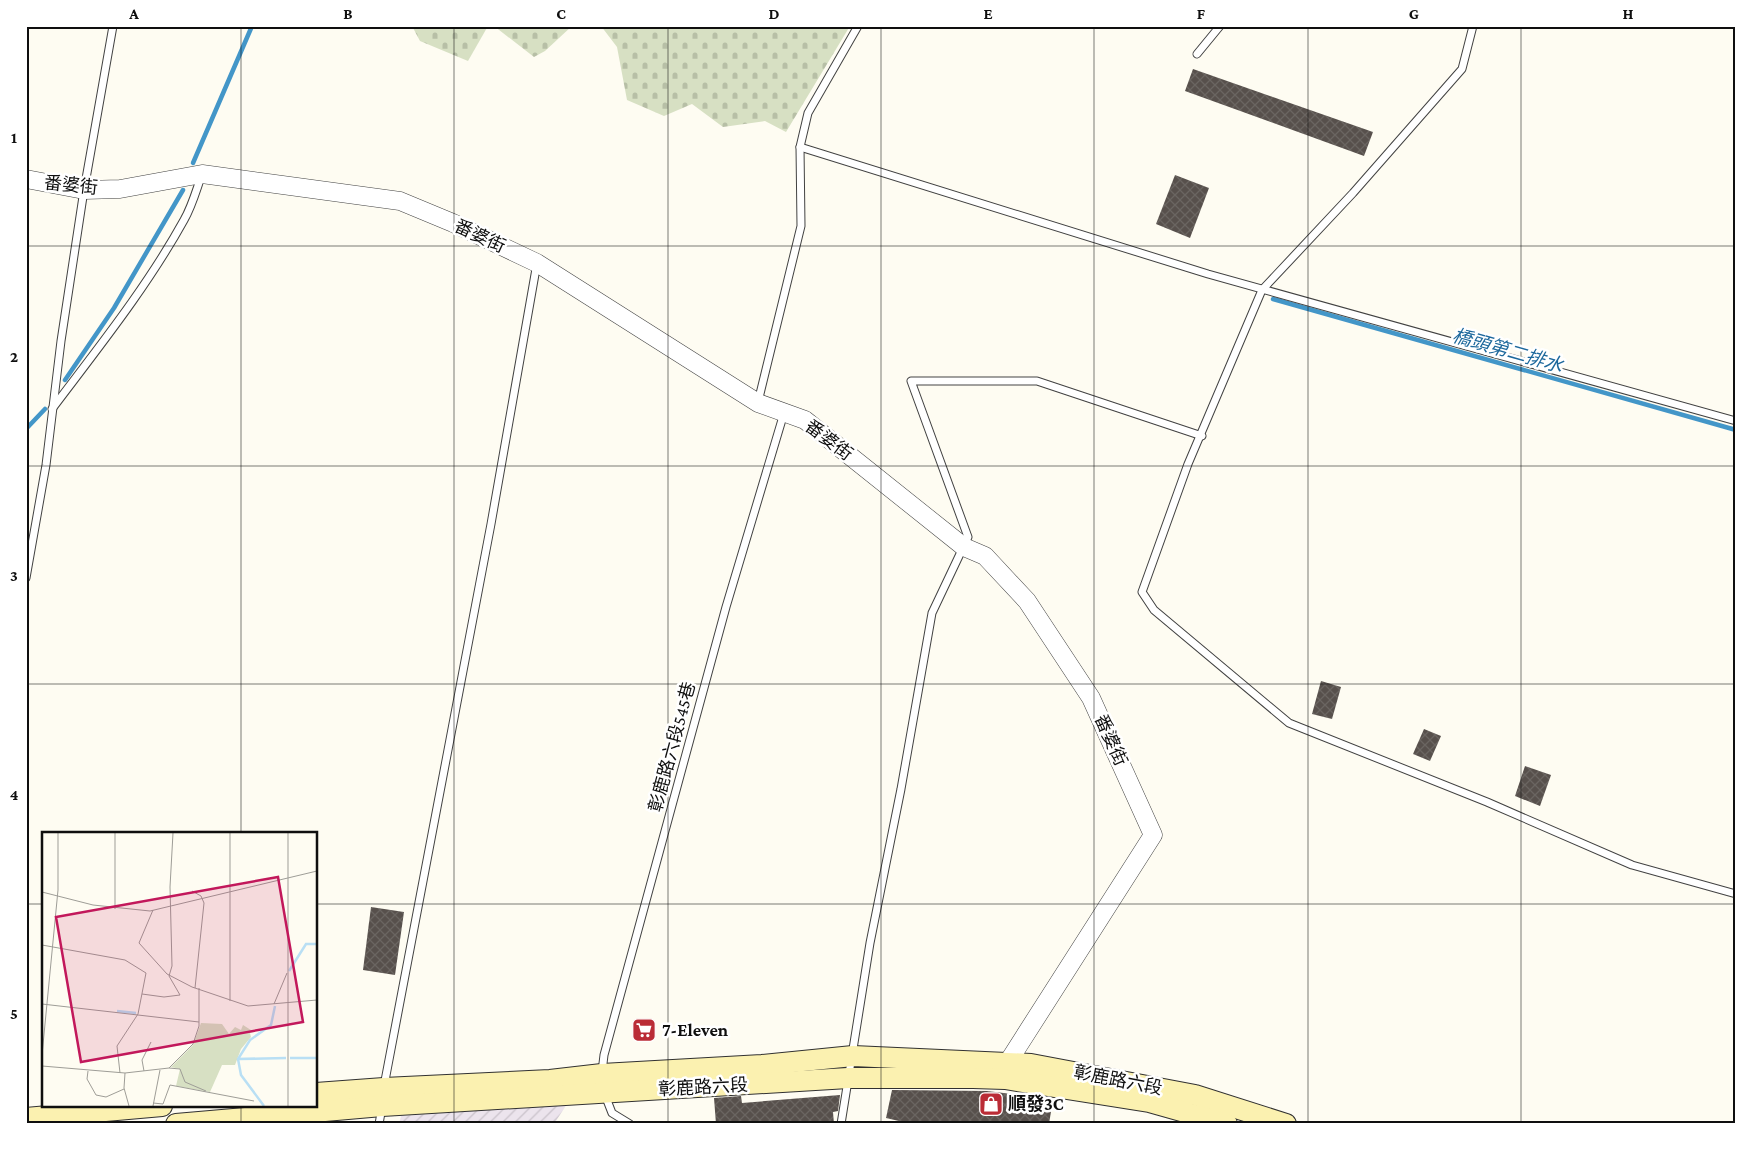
<svg xmlns="http://www.w3.org/2000/svg" width="1762" height="1150" viewBox="0 0 1762 1150" font-family="'Crimson Pro','Noto Sans TC',serif">
  <defs>
    <pattern id="industrial-furrows" width="10" height="10" patternUnits="userSpaceOnUse" patternTransform="scale(1.25)"><rect width="10" height="10" fill="#ece4ed"/><path d="M-1 1l2-2M0 10L10 0M9 11l2-2" fill="none" stroke="#c9c2ca"/></pattern>
    <pattern id="cemetery-stones" width="16" height="16" patternUnits="userSpaceOnUse" patternTransform="scale(1.25)"><rect width="16" height="16" fill="#d7e0c3"/><path d="M2 7V4a2 2 0 0 1 4 0v3zM10 15v-3a2 2 0 0 1 4 0v3z" fill="#b7bfa6"/></pattern>
    <pattern id="building-cross-hatch" width="8" height="8" patternUnits="userSpaceOnUse" patternTransform="scale(1.25)"><rect width="8" height="8" fill="#57504c"/><path d="M0 0l8 8M0 8l8-8" fill="none" stroke="#6a6561"/></pattern>
  </defs>
  <rect width="100%" height="100%" fill="#fefcf2"/>
  <!-- industrial -->
  <path fill="url(#industrial-furrows)" d="M567,1104l-13,20h-155l2,-8z"/>
  <!-- cemetery -->
  <g fill="url(#cemetery-stones)">
    <path d="M412,26h76l-20,35 -48,-20z"/>
    <path d="M494,26h78l-27,25 -11,6z"/>
    <path d="M601,26h249l-64,106 -21,-11 -42,6 -31,-23 -28,12 -37,-16 -10,-53z"/>
  </g>
  <g fill="none" stroke-linecap="round" stroke-linejoin="round">
    <!-- stream -->
    <g stroke="#4396c8" stroke-width="4.5">
      <path d="M193,163l59,-137"/>
      <path d="M1273,299l463,131"/>
      <path d="M65,380l49,-72 69,-118"/>
      <path d="M26,429l19,-20"/>
    </g>
  </g>
  <!-- building -->
  <g fill="url(#building-cross-hatch)">
    <path d="M1193,69l180,63 -9,24 -179,-65z"/>
    <path d="M1175,175l34,13 -19,50 -34,-14z"/>
    <path d="M1321,681l20,6 -9,32 -20,-5z"/>
    <path d="M1424,729l17,7 -11,25 -17,-7z"/>
    <path d="M1525,766l26,9 -11,31 -25,-10z"/>
    <path d="M371,907l33,5 -9,63 -32,-5z"/>
    <path d="M892,1090l95,1 66,8 -4,25h-137l-26,-6z"/>
    <path d="M840,1095l-2,16 -5,1 1,12h-118l-2,-26 27,-2 1,7z"/>
  </g>
  <g fill="none" stroke-linecap="round" stroke-linejoin="round">
    <!-- service casing -->
    <g stroke="#424242" stroke-width="9">
      <g id="service">
        <path d="M1473,26l-11,43 -109,124 -91,97 -74,174 -46,128 12,18 135,113 198,79 145,63 104,29"/>
        <path d="M1197,54l23,-28"/>
        <path d="M800,147l408,127 528,147"/>
        <path d="M758,402l43,-176 -1,-79 8,-34 50,-87"/>
        <path d="M52,409c46,-61 95,-122 132,-189 8,-14 12,-29 17,-43"/>
        <path d="M26,578l20,-113 15,-124 23,-151 29,-164"/>
        <path d="M602,1072l2,-17 122,-448 58,-194"/>
        <path d="M384,1086l107,-562 46,-261"/>
        <path d="M605,1095l7,18 18,11"/>
        <path d="M379,1124l3,-17"/>
        <path d="M841,1124l29,-181 31,-154 31,-176 36,-76 -57,-156h126l165,55"/>
      </g>
    </g>
    <!-- tertiary casing -->
    <g stroke="#424242" stroke-width="19">
      <path id="tertiary" d="M26,179l58,11 36,-1 82,-15 198,27 53,22 84,40 221,140 47,17 159,127 21,9 42,45 64,97 62,137 -145,227 -2,13"/>
    </g>
    <!-- secondary casing -->
    <g stroke="#313131" stroke-width="22">
      <g id="secondary">
        <path d="M316,1093l68,-5 166,-8 52,-6 160,-9 91,-9 178,8 164,31 91,29"/>
        <path d="M26,1118l136,-12"/>
        <path d="M176,1124l206,-18 466,-28h125l32,1 144,23 78,22"/>
      </g>
    </g>
    <!-- service -->
    <use href="#service" stroke="#fff" stroke-width="7"/>
    <!-- tertiary -->
    <use href="#tertiary" stroke="#fff" stroke-width="18"/>
    <!-- secondary -->
    <use href="#secondary" stroke="#fbf1b0" stroke-width="20"/>
  </g>
  <!-- grid -->
  <path fill="none" stroke="#0f0f0f" stroke-width="1" stroke-opacity="0.55" d="M241,26v808M454,26v1098M668,26v1098M881,26v1098M1094,26v1098M1308,26v1098M1521,26v1098M26,246h1710M26,466h1710M26,684h1710M26,904h18M316,904h1420M241,1106v18"/>
  <!-- icons -->
  <defs>
    <g id="supermarket-square" transform="scale(1.25)"><rect x="-9" y="-9" width="18" height="18" rx="4" fill="#ba2c36" stroke="#fff"/><path d="M-6-5.5h2.5l.6 2H6L4.5 2H-2.5L-4.4-4H-6ZM-1.5 3.2a1.3 1.3 0 1 0 .1 0ZM3 3.2a1.3 1.3 0 1 0 .1 0Z" fill="#fff"/></g>
    <g id="shop-square" transform="scale(1.25)"><rect x="-9" y="-9" width="18" height="18" rx="4" fill="#ba2c36" stroke="#fff"/><path d="M-5-2.5h2.3a2.7 3.5 0 0 1 5.4 0H5L5.5 6h-11ZM-1.5-2.5h3a1.5 2.3 0 0 0-3 0Z" fill="#fff"/></g>
  </defs>
  <g fill-rule="evenodd">
    <use href="#supermarket-square" x="644" y="1030"/>
    <use href="#shop-square" x="991" y="1104"/>
  </g>
  <g text-anchor="middle" stroke-width="5" stroke-linejoin="round" paint-order="stroke">
    <!-- street labels -->
    <g font-size="18" fill="#0f0f0f" stroke="#fff">
      <text transform="translate(71 185) rotate(6)" y="6">番婆街</text>
      <text transform="translate(480 236) rotate(25)" y="6">番婆街</text>
      <text transform="translate(829 440) rotate(37)" y="6">番婆街</text>
      <text transform="translate(1111 740) rotate(66)" y="6">番婆街</text>
      <text transform="translate(672 747) rotate(-75)" y="6">彰鹿路六段545巷</text>
      <text transform="translate(1118 1080) rotate(11)" y="6">彰鹿路六段</text>
      <text transform="translate(703 1087) rotate(-3)" y="6">彰鹿路六段</text>
    </g>
    <!-- poi labels -->
    <g font-size="18" font-weight="bold" fill="#0f0f0f" stroke="#fff" text-anchor="start">
      <text x="662" y="1036">7-Eleven</text>
      <text x="1008" y="1110">順發3C</text>
    </g>
    <!-- water labels -->
    <g font-size="19" font-style="italic" fill="#1d689c" stroke="#fff">
      <text transform="translate(1508 350) rotate(16)" y="7">橋頭第二排水</text>
    </g>
  </g>
  <!-- overview -->
  <g transform="translate(42 832)">
    <rect width="275" height="275" fill="#fefcf2"/>
    <path d="M159,191l21,1 7,10 6,-7 6,3 2,-5 11,7 -4,1 1,4 -10,12 -6,16h-13l-12,27 -34,-6 4,-17 -9,-2 22,-22z" fill="#d7e0c3"/>
    <path fill="none" stroke="#b9dff4" stroke-width="2.5" d="M247,139l17,-27h11M75,179l19,2M248,226h27M196,227l48,-1M222,274l-23,-31 -3,-16 12,-19 21,-15 4,-19"/>
    <path fill="none" stroke="#9e9d97" stroke-width="1" d="M73,1v76M246,1v273M150,59l9,5 3,7 -9,85M0,60l51,13 57,6 167,-40M111,78l-14,33 28,31 25,13 56,19 69,-6M0,113l83,15 21,13 -8,41 -21,32 3,27M100,162l22,3 16,-2 -11,-19 3,-10 -2,-79 3,-54M188,169v-168M0,172l157,18M232,172l13,-31M0,223l16,-165v-57M0,234l83,7 44,-5 24,-24 6,-18v-38M127,236l11,1 5,13 21,9M46,239l-1,8 9,16 10,2 18,-8M102,239l-2,-11 9,-18M83,241l-1,15 5,18M111,271l10,1 7,-19 84,16M111,274l7,-36"/>
    <path fill="#c2185b" fill-opacity="0.15" stroke="#c2185b" stroke-width="2.5" d="M236,45l25,145 -222,40 -25,-145z"/>
    <rect width="275" height="275" fill="none" stroke="#0f0f0f" stroke-width="2.5"/>
  </g>
  <!-- border -->
  <rect width="1762" height="1150" fill="none" stroke="#ffffff" stroke-width="55"/>
  <rect x="28" y="28" width="1706" height="1094" fill="none" stroke="#0f0f0f" stroke-width="2"/>
  <g font-size="16" text-anchor="middle" font-weight="bold" fill="#0f0f0f">
    <text x="134" y="19">A</text>
    <text x="348" y="19">B</text>
    <text x="561" y="19">C</text>
    <text x="774" y="19">D</text>
    <text x="988" y="19">E</text>
    <text x="1201" y="19">F</text>
    <text x="1414" y="19">G</text>
    <text x="1628" y="19">H</text>
    <text x="14" y="143">1</text>
    <text x="14" y="362">2</text>
    <text x="14" y="581">3</text>
    <text x="14" y="800">4</text>
    <text x="14" y="1019">5</text>
  </g>
</svg>
